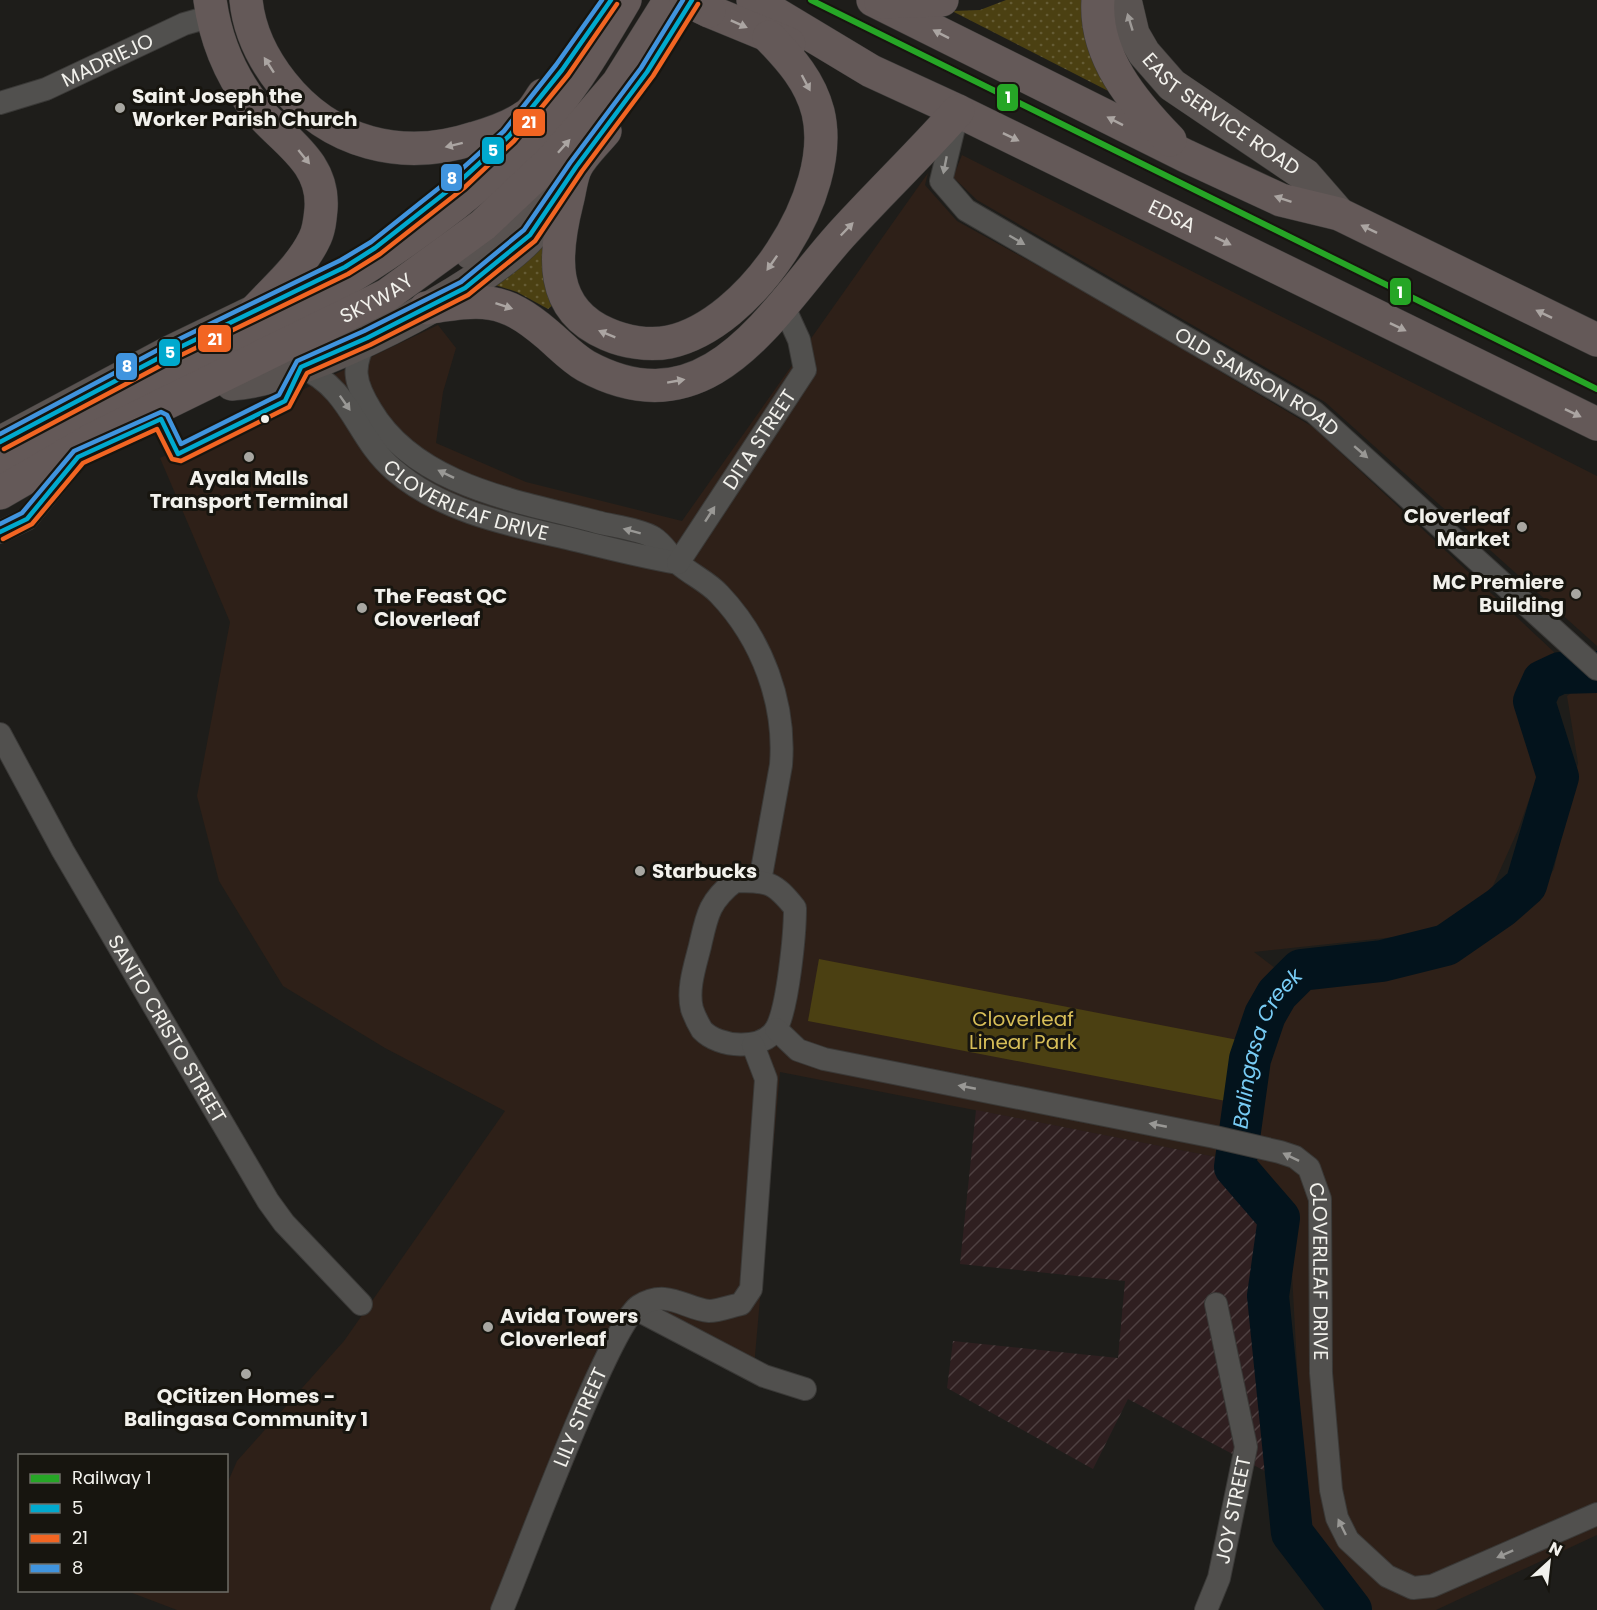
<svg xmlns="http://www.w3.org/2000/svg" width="1597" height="1610" viewBox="0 0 1597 1610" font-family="Poppins,sans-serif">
  <defs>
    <pattern id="industrial-furrows" width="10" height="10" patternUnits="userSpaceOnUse" patternTransform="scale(1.5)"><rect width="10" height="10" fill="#2f1f20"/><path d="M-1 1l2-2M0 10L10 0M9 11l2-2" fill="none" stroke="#4e4041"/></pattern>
    <pattern id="grass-dots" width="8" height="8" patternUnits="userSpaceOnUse" patternTransform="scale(1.5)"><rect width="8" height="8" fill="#4b4012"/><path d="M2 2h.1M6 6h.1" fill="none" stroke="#655c35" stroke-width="1.8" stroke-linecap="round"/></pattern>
  </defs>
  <rect width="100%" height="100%" fill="#1e1d1a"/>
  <!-- commercial -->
  <g fill="#2e2018">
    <path d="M962,155l635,321v170l-272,-244 -348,-202 -24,-23z"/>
    <path d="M928,173l-3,12 32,36 152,84 204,122 241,225 -18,48 -8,45 11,27 -21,58 -30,67 -65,37 -169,18 42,32 153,-35 78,-37 27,-43 24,-106 -11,-67 20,-15 10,6v848l-161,75h-72l-58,-78 -18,-332 -27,-34 -481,-94 -26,295 -127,-66 -29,54 -63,140 -44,115h-314l-50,-19 99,-1 1,-106 10,-23 107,-120 161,-230 -120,-63 -102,-62 -64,-105 -22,-85 33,-174 -70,-164 278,-133 18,23 -13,44 -7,51 90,39 156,39z"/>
  </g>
  <!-- industrial -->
  <path fill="url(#industrial-furrows)" d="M976,1110l245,48 46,59 11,261 -150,-79 -35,70 -146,-81 6,-47 165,17 7,-77 -165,-17z"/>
  <!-- grass -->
  <g fill="url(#grass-dots)">
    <path d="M1006,0h82l32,97 -168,-86 28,-1z"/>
    <path d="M544,240l10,64 -6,5 -31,-17 -25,-8z"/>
  </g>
  <!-- park -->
  <path fill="#4b4012" d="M819,959l419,81 -12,61 -418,-80z"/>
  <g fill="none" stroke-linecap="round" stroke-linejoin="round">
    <!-- river -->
    <path stroke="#03131c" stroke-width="42" id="s1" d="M1351,1610l-59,-77 -24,-237 11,-78 -44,-51 15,-108 15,-44 12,-21 24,-24 81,-9 64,-16 55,-38 25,-22 32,-108 -24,-76 9,-20 17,-8 37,-1"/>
    <!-- street casing -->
    <g stroke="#3a3937" stroke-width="24">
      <g id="street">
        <path id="s2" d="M0,103l46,-14 138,-65 28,-8"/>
        <path id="s3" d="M957,115l-16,66 25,29 348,202 283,257"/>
        <path d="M367,338c-16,29 -13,44 4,72 45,76 147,91 226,112 15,4 46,8 57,16 10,6 16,19 25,26 13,11 29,18 40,30 43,45 67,109 62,171l-21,116"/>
        <path id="s4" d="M301,367c51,22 55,71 93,103 48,42 117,55 177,69 36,9 71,18 107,24"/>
        <path d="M0,532l27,-13 51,-62"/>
        <path id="s5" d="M678,563l127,-193 -6,-30 -15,-33"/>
        <path id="s6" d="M0,734l63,117 205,350 16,22 77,81"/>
        <path d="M735,881c34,0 39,1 60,27 0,25 -7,100 -19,121 -14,22 -57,19 -74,1 -3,-5 -8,-15 -10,-21 -5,-20 3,-43 8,-63 7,-31 9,-45 35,-65z"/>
        <path id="s7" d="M776,1029l22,21 26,9 391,78 65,15 15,5 14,11 11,31 1,174 10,117 6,28 11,22 39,36 26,12 19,-2 165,-72"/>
        <path d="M636,1309l128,67 41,13"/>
        <path id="s8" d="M502,1610c20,-47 107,-285 137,-304 28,-18 46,3 70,5 10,0 22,-5 32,-7l10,-15 15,-210 -13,-34"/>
        <path id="s9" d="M1206,1610l13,-32 27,-131 -30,-143"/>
      </g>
    </g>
    <!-- primary casing -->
    <g stroke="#3a3937" stroke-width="34">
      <g id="primary">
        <path id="s10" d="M1125,0l8,34 11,19 28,32 133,90 34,39"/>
        <path d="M471,253l105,-86"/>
        <path d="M232,384c73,-4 249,-94 298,-148 8,-9 14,-21 20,-31"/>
        <path d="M5,440l165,-88 112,-54"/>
      </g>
    </g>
    <!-- highway casing -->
    <g stroke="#3a3937" stroke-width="34">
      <g id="highway">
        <path d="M210,0c5,36 19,72 41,102 26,36 74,56 70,107 -1,11 -2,22 -7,31 -13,27 -39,49 -59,71"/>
        <path d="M246,0c3,31 17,59 36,83 48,61 121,79 193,55 17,-5 37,-12 51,-22 7,-4 12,-14 17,-21"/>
        <path id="s11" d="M753,0l118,71 87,40 639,313"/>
        <path d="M873,0l313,156 95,44 58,14 258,126"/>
        <path d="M1098,0c-4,56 36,103 72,140"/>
        <path d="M881,2l61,-2"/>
        <path d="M709,11l80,33"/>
        <path d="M605,131c-9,11 -22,23 -29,36 -5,10 -6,24 -9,35 -13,52 -19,107 40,132 18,8 42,12 62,8 81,-17 169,-148 149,-230 -8,-31 -27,-52 -49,-75"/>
        <path d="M426,308c56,-9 77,-12 121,26 13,11 25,24 39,32 123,67 186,-54 254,-130 38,-42 80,-82 118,-125"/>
        <path d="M0,460c177,-92 380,-173 523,-316 42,-42 72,-93 102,-144"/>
        <path id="s12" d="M0,493l93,-54 294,-144 96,-70 69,-65 66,-77 52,-83"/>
      </g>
    </g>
    <!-- street -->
    <use href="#street" stroke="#51504e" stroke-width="22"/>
    <!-- primary -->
    <use href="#primary" stroke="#595351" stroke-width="33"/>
    <!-- highway -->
    <use href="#highway" stroke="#645958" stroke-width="33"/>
    <!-- highway-bridge casing -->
    <g stroke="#3a3937" stroke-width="34" stroke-linecap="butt">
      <path id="highway-bridge" d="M686,0l23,11"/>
    </g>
    <!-- highway-bridge -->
    <use href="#highway-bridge" stroke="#645958" stroke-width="33"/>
    <!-- bus-1 casing -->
    <g stroke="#17150f" stroke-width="9">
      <g id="bus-1">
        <path d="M0,442l170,-90 175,-85 30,-19 84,-66 50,-46 53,-66 49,-70"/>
        <path d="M0,532l27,-13 51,-62 83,-38 17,35 107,-53 16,-34 66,-29 98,-50 65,-53 46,-68 71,-95 45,-72"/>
      </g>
    </g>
    <!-- bus-2 casing -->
    <g stroke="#17150f" stroke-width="9">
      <g id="bus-2">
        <path d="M4,449l169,-90 175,-85 32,-20 84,-66 50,-47 54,-66 49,-71"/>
        <path d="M3,539l29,-15 51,-61 74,-34 15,30 9,2 108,-54 18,-34 63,-28 98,-50 67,-54 47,-70 71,-95 45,-72"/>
      </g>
    </g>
    <!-- bus-3 casing -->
    <g stroke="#17150f" stroke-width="9">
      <g id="bus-3">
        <path d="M0,434l167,-89 174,-85 30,-18 83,-66 50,-45 52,-66 46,-65"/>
        <path d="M0,524l22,-11 52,-62 87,-39 6,3 14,29 98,-49 18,-34 67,-30 97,-49 63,-52 46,-67 71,-95 42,-68"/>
      </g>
    </g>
    <!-- bus-1 -->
    <use href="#bus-1" stroke="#00a9ce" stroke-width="4.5"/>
    <!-- bus-2 -->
    <use href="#bus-2" stroke="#f26522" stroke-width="4.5"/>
    <!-- bus-3 -->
    <use href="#bus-3" stroke="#4094de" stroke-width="4.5"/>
    <!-- rail-1 casing -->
    <g stroke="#17150f" stroke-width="10">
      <path id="rail-1" d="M811,0l786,389"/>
    </g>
    <!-- rail-1 -->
    <use href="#rail-1" stroke="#26a626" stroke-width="6"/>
  </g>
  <!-- one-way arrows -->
  <defs><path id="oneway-solid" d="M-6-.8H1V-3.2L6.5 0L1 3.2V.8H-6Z" transform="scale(1.5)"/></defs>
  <use fill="#9e9a97" href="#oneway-solid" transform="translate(1130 22) rotate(-107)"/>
  <g fill="#aba5a2">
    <use href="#oneway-solid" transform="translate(739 24) rotate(24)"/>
    <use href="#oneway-solid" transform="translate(941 34) rotate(-153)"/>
    <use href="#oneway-solid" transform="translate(269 65) rotate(-123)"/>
    <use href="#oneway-solid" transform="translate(806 83) rotate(62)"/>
    <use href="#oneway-solid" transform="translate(1115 121) rotate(-153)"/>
    <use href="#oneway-solid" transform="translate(1011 137) rotate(26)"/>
    <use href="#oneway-solid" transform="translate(454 145) rotate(166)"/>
    <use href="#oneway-solid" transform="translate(564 146) rotate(-48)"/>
    <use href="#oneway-solid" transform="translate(304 157) rotate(51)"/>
    <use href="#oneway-solid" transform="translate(1283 199) rotate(-161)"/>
    <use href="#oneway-solid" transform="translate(847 229) rotate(-46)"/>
    <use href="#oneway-solid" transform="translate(1369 229) rotate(-154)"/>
    <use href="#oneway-solid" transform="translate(1223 241) rotate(26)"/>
    <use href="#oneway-solid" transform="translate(772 263) rotate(125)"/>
    <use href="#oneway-solid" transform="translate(504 306) rotate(18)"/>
    <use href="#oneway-solid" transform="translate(1544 314) rotate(-154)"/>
    <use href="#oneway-solid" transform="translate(1398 327) rotate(26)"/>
    <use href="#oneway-solid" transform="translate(607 334) rotate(-158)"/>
    <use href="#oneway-solid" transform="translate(676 381) rotate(-10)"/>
    <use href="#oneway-solid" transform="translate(1573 413) rotate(26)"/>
  </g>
  <g fill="#999895">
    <use href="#oneway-solid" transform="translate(945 165) rotate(101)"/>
    <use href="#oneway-solid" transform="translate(1017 240) rotate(30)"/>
    <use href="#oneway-solid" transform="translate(345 403) rotate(55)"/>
    <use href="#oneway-solid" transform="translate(1361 452) rotate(41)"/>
    <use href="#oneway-solid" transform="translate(446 474) rotate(-154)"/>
    <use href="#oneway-solid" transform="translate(710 514) rotate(-57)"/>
    <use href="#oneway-solid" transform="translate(632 531) rotate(-165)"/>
    <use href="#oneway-solid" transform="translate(967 1087) rotate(-169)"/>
    <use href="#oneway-solid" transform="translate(1158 1125) rotate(-169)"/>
    <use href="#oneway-solid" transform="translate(1291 1157) rotate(-154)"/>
    <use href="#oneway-solid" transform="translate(1342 1527) rotate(-116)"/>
    <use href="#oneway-solid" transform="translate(1505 1554) rotate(156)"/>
  </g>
  <!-- markers -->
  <g fill="#a8a7a2" stroke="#17150f" stroke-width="2">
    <circle cx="120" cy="108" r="6"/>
    <circle cx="249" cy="457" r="6"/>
    <circle cx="1522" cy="527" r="6"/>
    <circle cx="1576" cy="594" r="6"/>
    <circle cx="362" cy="608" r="6"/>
    <circle cx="640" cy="871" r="6"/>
    <circle cx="488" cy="1327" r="6"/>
    <circle cx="246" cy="1374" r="6"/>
  </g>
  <circle fill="#f2f1ec" stroke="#17150f" stroke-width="2" cx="265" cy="419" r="5"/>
  <g text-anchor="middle" stroke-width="6" stroke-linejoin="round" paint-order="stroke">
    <!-- street labels -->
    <g font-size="20" fill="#f2f1ec" stroke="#17150f">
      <text dy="7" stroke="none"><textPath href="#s2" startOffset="116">MADRIEJO</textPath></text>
      <text dy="7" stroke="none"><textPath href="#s10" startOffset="156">EAST SERVICE ROAD</textPath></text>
      <text dy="7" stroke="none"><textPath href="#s11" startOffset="472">EDSA</textPath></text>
      <text dy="7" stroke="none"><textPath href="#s12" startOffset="424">SKYWAY</textPath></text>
      <text dy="7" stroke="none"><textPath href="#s3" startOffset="444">OLD SAMSON ROAD</textPath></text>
      <text dy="7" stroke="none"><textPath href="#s5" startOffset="148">DITA STREET</textPath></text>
      <text dy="7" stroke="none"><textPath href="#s4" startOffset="220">CLOVERLEAF DRIVE</textPath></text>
      <text dy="7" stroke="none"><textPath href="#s6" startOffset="339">SANTO CRISTO STREET</textPath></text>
      <text dy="7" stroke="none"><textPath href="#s7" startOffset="662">CLOVERLEAF DRIVE</textPath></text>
      <text dy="7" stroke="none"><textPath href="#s8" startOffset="208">LILY STREET</textPath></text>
      <text dy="7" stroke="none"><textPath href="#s9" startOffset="104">JOY STREET</textPath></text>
    </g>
    <!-- poi labels -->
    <g font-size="20" font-weight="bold" fill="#f2f1ec" stroke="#17150f" text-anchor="start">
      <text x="132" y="103">Saint Joseph the<tspan x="132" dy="23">Worker Parish Church</tspan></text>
      <text x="249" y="485" text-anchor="middle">Ayala Malls<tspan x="249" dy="23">Transport Terminal</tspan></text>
      <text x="1510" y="523" text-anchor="end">Cloverleaf<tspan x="1510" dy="23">Market</tspan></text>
      <text x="1564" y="589" text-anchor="end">MC Premiere<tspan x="1564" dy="23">Building</tspan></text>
      <text x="374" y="603">The Feast QC<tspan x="374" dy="23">Cloverleaf</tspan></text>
      <text x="652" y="878">Starbucks</text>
      <text x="500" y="1323">Avida Towers<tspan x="500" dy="23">Cloverleaf</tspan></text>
      <text x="246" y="1403" text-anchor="middle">QCitizen Homes -<tspan x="246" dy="23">Balingasa Community 1</tspan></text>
    </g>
    <!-- park labels -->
    <g font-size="20" fill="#d7be58" stroke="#17150f">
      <text x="1023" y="1026">Cloverleaf<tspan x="1023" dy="23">Linear Park</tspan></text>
    </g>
    <!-- water labels -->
    <g font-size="21" font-style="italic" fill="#78ccf5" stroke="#17150f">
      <text dy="7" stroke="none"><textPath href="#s1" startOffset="606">Balingasa Creek</textPath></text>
    </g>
  </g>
  <g stroke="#17150f" stroke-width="2">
    <rect x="996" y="83" width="23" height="29" rx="6" fill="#26a626"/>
    <rect x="512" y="108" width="34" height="29" rx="6" fill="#f26522"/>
    <rect x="481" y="136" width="24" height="29" rx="6" fill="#00a9ce"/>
    <rect x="440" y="163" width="23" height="29" rx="6" fill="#4094de"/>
    <rect x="1389" y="277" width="23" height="29" rx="6" fill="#26a626"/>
    <rect x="197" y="324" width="35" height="29" rx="6" fill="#f26522"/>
    <rect x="158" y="338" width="23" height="29" rx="6" fill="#00a9ce"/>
    <rect x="115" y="352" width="23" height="29" rx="6" fill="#4094de"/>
  </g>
  <g font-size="16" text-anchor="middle" font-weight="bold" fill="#fff">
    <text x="1008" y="103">1</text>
    <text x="529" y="128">21</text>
    <text x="493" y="156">5</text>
    <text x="452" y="184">8</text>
    <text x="1400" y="298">1</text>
    <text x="215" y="345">21</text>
    <text x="170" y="358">5</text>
    <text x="127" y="372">8</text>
  </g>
  <!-- legend -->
  <rect x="18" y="1454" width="210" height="138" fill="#17150f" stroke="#6f6d67" stroke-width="1.5"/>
  <rect x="30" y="1474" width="30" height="9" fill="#26a626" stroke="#6f6d67" stroke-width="1.5"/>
  <text x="72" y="1484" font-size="18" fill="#f2f1ec">Railway 1</text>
  <rect x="30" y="1504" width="30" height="9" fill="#00a9ce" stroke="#6f6d67" stroke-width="1.5"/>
  <text x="72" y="1514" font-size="18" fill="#f2f1ec">5</text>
  <rect x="30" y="1534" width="30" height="9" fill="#f26522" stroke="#6f6d67" stroke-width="1.5"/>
  <text x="72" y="1544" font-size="18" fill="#f2f1ec">21</text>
  <rect x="30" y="1564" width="30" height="9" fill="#4094de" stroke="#6f6d67" stroke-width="1.5"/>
  <text x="72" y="1574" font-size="18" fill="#f2f1ec">8</text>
  <!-- north arrow -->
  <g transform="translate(1549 1562) rotate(27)" stroke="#17150f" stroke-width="4.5" paint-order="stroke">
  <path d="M0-4.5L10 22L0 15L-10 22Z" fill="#f2f1ec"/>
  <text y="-9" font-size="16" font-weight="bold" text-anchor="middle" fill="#f2f1ec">N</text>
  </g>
</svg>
